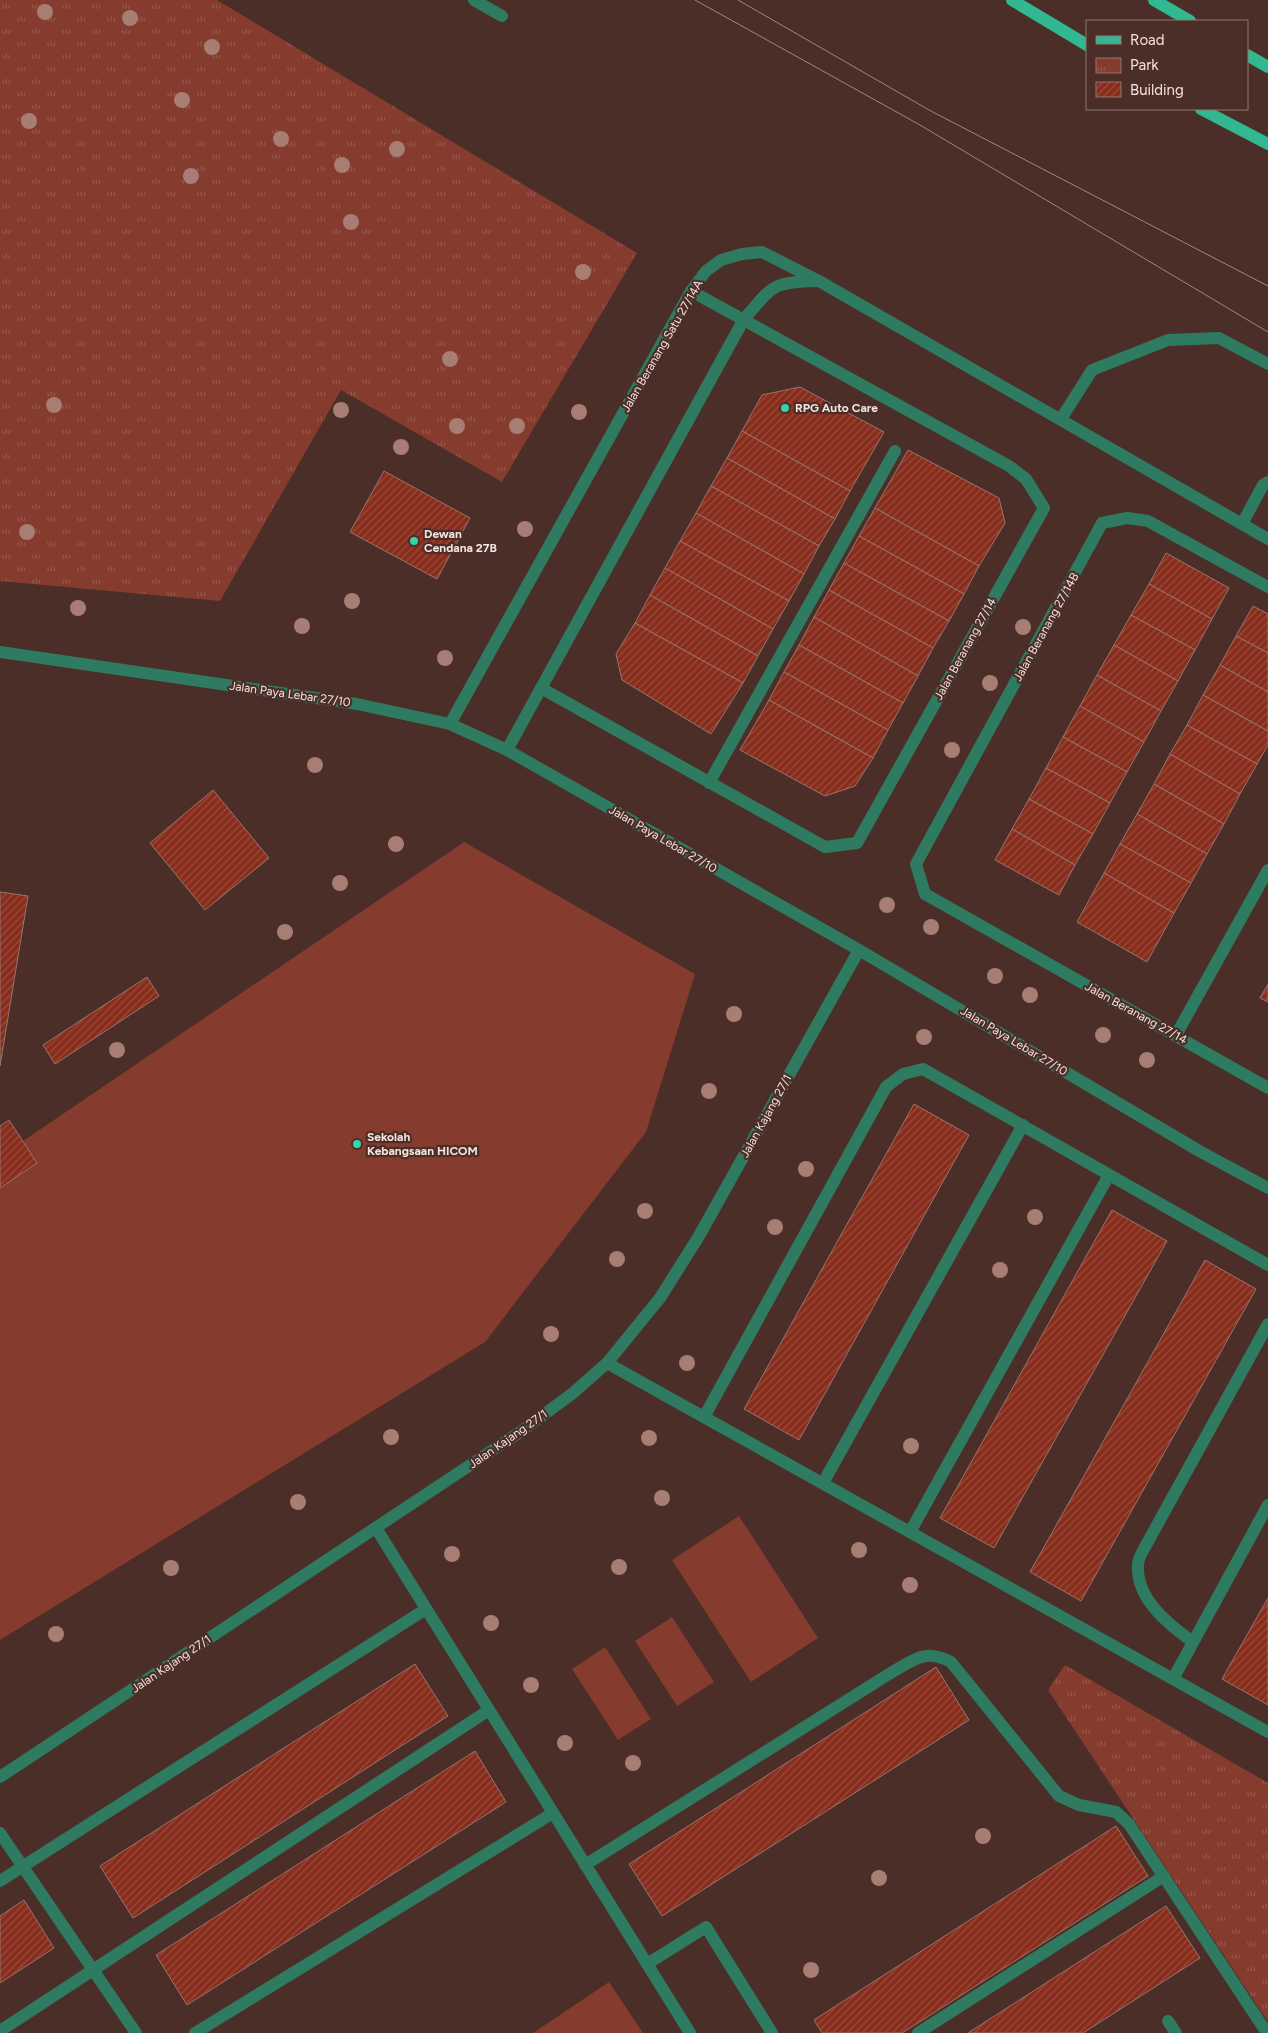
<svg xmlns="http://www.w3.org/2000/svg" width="1268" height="2033" viewBox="0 0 1268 2033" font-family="Figtree,sans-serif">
  <defs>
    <pattern id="park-tufts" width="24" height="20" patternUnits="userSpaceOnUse" patternTransform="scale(1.25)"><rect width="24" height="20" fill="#853b2d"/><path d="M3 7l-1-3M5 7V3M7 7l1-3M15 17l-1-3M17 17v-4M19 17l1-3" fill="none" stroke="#97574b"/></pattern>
    <pattern id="building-hatch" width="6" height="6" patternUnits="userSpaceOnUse" patternTransform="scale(1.25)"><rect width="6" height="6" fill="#882d1c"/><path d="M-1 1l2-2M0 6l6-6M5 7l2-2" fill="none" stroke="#994b3d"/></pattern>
  </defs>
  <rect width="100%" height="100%" fill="#4b2e28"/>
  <!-- green -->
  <g fill="#853b2d">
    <path d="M464,842l231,132 -49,158 -161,210 -485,298v-452l37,-25 -14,-22z"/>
    <path d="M739,1516l79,122 -67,44 -79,-122z"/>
    <path d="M672,1617l42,65 -37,24 -42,-65z"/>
    <path d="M605,1647l46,72 -33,21 -46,-71z"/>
    <path d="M609,1982l34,51h-110z"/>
  </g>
  <!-- park -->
  <g fill="url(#park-tufts)">
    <path d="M0,0h217l420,253 -135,229 -161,-92 -121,211 -220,-20z"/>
    <path d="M1065,1665l203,118v239l-220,-332z"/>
  </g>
  <!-- building -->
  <g fill="url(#building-hatch)" stroke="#98756d">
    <path d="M800,387l84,45 -34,59 -108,-60 20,-36z"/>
    <path d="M742,431l108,60 -15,28 -108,-61z"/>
    <path d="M908,450l91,48 6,25 -26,43 -104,-58z"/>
    <path d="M727,458l108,61 -16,27 -108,-60z"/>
    <path d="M384,471l86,47 -33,61 -87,-47z"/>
    <path d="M711,486l108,60 -15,28 -108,-61z"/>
    <path d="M875,508l104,58 -15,28 -105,-58z"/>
    <path d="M696,513l108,61 -15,27 -109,-60z"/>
    <path d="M859,536l105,58 -15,27 -105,-58z"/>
    <path d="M680,541l109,60 -16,28 -108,-61z"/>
    <path d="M1166,553l63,35 -17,31 -63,-35z"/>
    <path d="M844,563l105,58 -16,27 -104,-58z"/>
    <path d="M665,568l108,61 -15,27 -108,-61z"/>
    <path d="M1149,584l63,35 -17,31 -64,-35z"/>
    <path d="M829,590l104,58 -15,28 -104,-59z"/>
    <path d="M650,595l108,61 -15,27 -108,-60z"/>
    <path d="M1253,606l15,8v39l-32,-17z"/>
    <path d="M1131,615l64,35 -17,31 -64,-36z"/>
    <path d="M814,617l104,59 -15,27 -104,-58z"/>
    <path d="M635,623l108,60 -32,51 -89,-54 -6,-26z"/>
    <path d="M1236,636l32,17v39l-48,-27z"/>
    <path d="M799,645l104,58 -15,27 -104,-58z"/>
    <path d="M1114,645l64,36 -17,30 -64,-36z"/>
    <path d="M1220,665l48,27v39l-65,-36z"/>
    <path d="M784,672l104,58 -15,28 -104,-58z"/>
    <path d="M1097,675l64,36 -17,31 -64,-36z"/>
    <path d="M1203,695l65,36v14l-11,19 -70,-39z"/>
    <path d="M769,700l104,58 -18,28 -30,10 -85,-46z"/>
    <path d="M1080,706l64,36 -17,30 -64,-35z"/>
    <path d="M1187,725l70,39 -17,30 -70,-40z"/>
    <path d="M1063,737l64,35 -17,31 -64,-35z"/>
    <path d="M1170,754l70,40 -16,30 -70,-40z"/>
    <path d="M1046,768l64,35 -17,31 -64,-35z"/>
    <path d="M1154,784l70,40 -17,30 -70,-40z"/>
    <path d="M213,790l56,68 -64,52 -55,-67z"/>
    <path d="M1029,799l64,35 -18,31 -63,-36z"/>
    <path d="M1137,814l70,40 -16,29 -71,-39z"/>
    <path d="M1012,829l63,36 -16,30 -64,-35z"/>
    <path d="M1120,844l71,39 -17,30 -70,-40z"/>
    <path d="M1104,873l70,40 -27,49 -70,-40z"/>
    <path d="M0,892l28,4 -28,170z"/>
    <path d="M147,977l12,19 -104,68 -12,-19z"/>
    <path d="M1268,984v18l-8,-4z"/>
    <path d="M914,1104l55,31 -170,305 -55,-31z"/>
    <path d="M9,1120l28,43 -37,25v-62z"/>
    <path d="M1112,1210l55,31 -173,307 -54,-30z"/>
    <path d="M1205,1260l51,29 -175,312 -51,-29z"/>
    <path d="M1268,1598v107l-46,-26z"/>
    <path d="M415,1664l33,52 -315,202 -33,-52z"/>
    <path d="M936,1667l33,53 -307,196 -33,-52z"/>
    <path d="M475,1751l31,51 -319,203 -31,-50z"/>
    <path d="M1116,1826l32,50 -246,157h-80l-8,-13z"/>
    <path d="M24,1900l30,48 -54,35v-67z"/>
    <path d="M1166,1906l34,52 -117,75h-115z"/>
  </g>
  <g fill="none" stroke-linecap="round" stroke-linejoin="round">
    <!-- minor -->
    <g stroke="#2f7b62" stroke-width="12">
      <path d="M474,0l28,16"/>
      <path d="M1061,419l31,-49 76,-30 51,-2 49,26"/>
      <path d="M1242,524l21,-39 5,-3"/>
      <path d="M1268,587l-120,-66 -21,-3 -25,5 -186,341 9,30 343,194"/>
      <path d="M0,652l357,52 93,20 57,26 352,200 342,202 67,36"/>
      <path d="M541,688l284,159 32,-4 187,-335 -18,-29 -17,-13 -318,-175"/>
      <path d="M450,724l241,-433 15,-20 15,-11 21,-6 20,-2 57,29 449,258"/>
      <path d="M507,750l237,-431c29,-33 27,-37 73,-38"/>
      <path d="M709,783l186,-332"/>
      <path d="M1176,1035l92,-165"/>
      <path d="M607,1363l661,369"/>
      <path d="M704,1417l182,-330 17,-13 20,-5 345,196"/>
      <path d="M823,1483l200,-358"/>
      <path d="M376,1528l314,505"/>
      <path d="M910,1532l199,-357"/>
      <path d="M1193,1642c-24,-17 -57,-43 -55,-77 0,-6 4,-13 7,-18l123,-223"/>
      <path d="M1173,1679l95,-174"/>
      <path d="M0,1777l523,-347 50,-37 34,-30 53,-65 39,-62 160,-286"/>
      <path d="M0,1833l136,200"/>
      <path d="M585,1865l304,-191c25,-14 35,-26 62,-12l108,134 20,9 37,7 13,12 138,209"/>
      <path d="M0,1881l426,-272"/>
      <path d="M647,1964l59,-37 66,106"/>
      <path d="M1168,2021l8,12"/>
      <path d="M0,2031l489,-321"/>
      <path d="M195,2033l358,-220"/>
      <path d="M918,2033l246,-157"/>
    </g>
    <!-- major -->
    <g stroke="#31b890" stroke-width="12">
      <path d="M1012,0l75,45"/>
      <path d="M1154,0l36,21"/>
      <path d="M1247,55l21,12"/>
      <path d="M1201,109l67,35"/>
    </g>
    <!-- tram -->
    <g stroke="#9f8782" stroke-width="1">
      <path d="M695,0l225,125 348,207"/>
      <path d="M738,0l191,110 339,176"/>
    </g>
  </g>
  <!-- trees -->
  <g fill="#a77d74">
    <circle cx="45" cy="12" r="8"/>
    <circle cx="130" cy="18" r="8"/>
    <circle cx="212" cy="47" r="8"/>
    <circle cx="182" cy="100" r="8"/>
    <circle cx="29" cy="121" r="8"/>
    <circle cx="281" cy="139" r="8"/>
    <circle cx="397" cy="149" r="8"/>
    <circle cx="342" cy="165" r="8"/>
    <circle cx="191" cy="176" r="8"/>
    <circle cx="351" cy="222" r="8"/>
    <circle cx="583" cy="272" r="8"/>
    <circle cx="450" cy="359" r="8"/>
    <circle cx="54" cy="405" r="8"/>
    <circle cx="341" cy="410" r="8"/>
    <circle cx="579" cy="412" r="8"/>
    <circle cx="457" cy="426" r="8"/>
    <circle cx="517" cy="426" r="8"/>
    <circle cx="401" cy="447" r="8"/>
    <circle cx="525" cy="529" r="8"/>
    <circle cx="27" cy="532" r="8"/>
    <circle cx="352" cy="601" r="8"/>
    <circle cx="78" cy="608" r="8"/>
    <circle cx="302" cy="626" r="8"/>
    <circle cx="1023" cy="627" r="8"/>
    <circle cx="445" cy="658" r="8"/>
    <circle cx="990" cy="683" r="8"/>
    <circle cx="952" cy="750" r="8"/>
    <circle cx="315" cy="765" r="8"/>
    <circle cx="396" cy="844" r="8"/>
    <circle cx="340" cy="883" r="8"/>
    <circle cx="887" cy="905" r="8"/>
    <circle cx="931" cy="927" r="8"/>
    <circle cx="285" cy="932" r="8"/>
    <circle cx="995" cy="976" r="8"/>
    <circle cx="1030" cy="995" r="8"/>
    <circle cx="734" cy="1014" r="8"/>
    <circle cx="1103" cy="1035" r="8"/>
    <circle cx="924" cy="1037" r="8"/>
    <circle cx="117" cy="1050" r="8"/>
    <circle cx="1147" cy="1060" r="8"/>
    <circle cx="709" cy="1091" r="8"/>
    <circle cx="806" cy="1169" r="8"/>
    <circle cx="645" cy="1211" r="8"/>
    <circle cx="1035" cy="1217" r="8"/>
    <circle cx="775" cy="1227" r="8"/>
    <circle cx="617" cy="1259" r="8"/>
    <circle cx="1000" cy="1270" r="8"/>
    <circle cx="551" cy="1334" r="8"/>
    <circle cx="687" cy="1363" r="8"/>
    <circle cx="391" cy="1437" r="8"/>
    <circle cx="649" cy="1438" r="8"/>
    <circle cx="911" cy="1446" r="8"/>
    <circle cx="662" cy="1498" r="8"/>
    <circle cx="298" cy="1502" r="8"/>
    <circle cx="859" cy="1550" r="8"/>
    <circle cx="452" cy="1554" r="8"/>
    <circle cx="619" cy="1567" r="8"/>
    <circle cx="171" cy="1568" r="8"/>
    <circle cx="910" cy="1585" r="8"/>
    <circle cx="491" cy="1623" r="8"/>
    <circle cx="56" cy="1634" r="8"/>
    <circle cx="531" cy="1685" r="8"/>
    <circle cx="565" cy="1743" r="8"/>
    <circle cx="633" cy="1763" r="8"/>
    <circle cx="983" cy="1836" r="8"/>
    <circle cx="879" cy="1878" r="8"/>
    <circle cx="811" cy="1970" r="8"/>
  </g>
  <!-- markers -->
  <g fill="#37d4a6" stroke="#4b2e28" stroke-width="2">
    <circle cx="785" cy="408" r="5"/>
    <circle cx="414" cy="541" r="5"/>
    <circle cx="357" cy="1144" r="5"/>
  </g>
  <g text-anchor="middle" stroke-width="4.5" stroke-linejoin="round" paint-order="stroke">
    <!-- street labels -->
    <g font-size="12" fill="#f5e2dd" stroke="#4b2e28">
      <text transform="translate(662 346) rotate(-60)" y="4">Jalan Beranang Satu 27/14A</text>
      <text transform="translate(1046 627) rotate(-61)" y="4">Jalan Beranang 27/14B</text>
      <text transform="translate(965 649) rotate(-61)" y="4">Jalan Beranang 27/14</text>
      <text transform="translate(290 694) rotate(8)" y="4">Jalan Paya Lebar 27/10</text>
      <text transform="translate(663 839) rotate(30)" y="4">Jalan Paya Lebar 27/10</text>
      <text transform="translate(1136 1013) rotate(29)" y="4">Jalan Beranang 27/14</text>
      <text transform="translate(1014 1041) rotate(31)" y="4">Jalan Paya Lebar 27/10</text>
      <text transform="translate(766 1116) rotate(-61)" y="4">Jalan Kajang 27/1</text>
      <text transform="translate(508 1439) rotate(-35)" y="4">Jalan Kajang 27/1</text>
      <text transform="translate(171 1664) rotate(-34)" y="4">Jalan Kajang 27/1</text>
    </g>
    <!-- poi labels -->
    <g font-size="12" font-weight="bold" fill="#f5e2dd" stroke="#4b2e28" text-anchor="start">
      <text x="795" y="412">RPG Auto Care</text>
      <text x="424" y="538">Dewan<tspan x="424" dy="14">Cendana 27B</tspan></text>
      <text x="367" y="1141">Sekolah<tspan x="367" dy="14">Kebangsaan HICOM</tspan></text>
    </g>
  </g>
  <!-- legend -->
  <rect x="1086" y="20" width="162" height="90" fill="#4b2e28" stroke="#8f7670"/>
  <rect x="1096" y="36" width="25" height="8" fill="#31b890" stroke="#8f7670"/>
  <text x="1130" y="45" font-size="15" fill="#f5e2dd">Road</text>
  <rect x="1096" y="58" width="25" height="15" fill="url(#park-tufts)" stroke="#8f7670"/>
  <text x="1130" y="70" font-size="15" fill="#f5e2dd">Park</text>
  <rect x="1096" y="82" width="25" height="15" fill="url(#building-hatch)" stroke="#8f7670"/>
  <text x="1130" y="95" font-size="15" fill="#f5e2dd">Building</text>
</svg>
